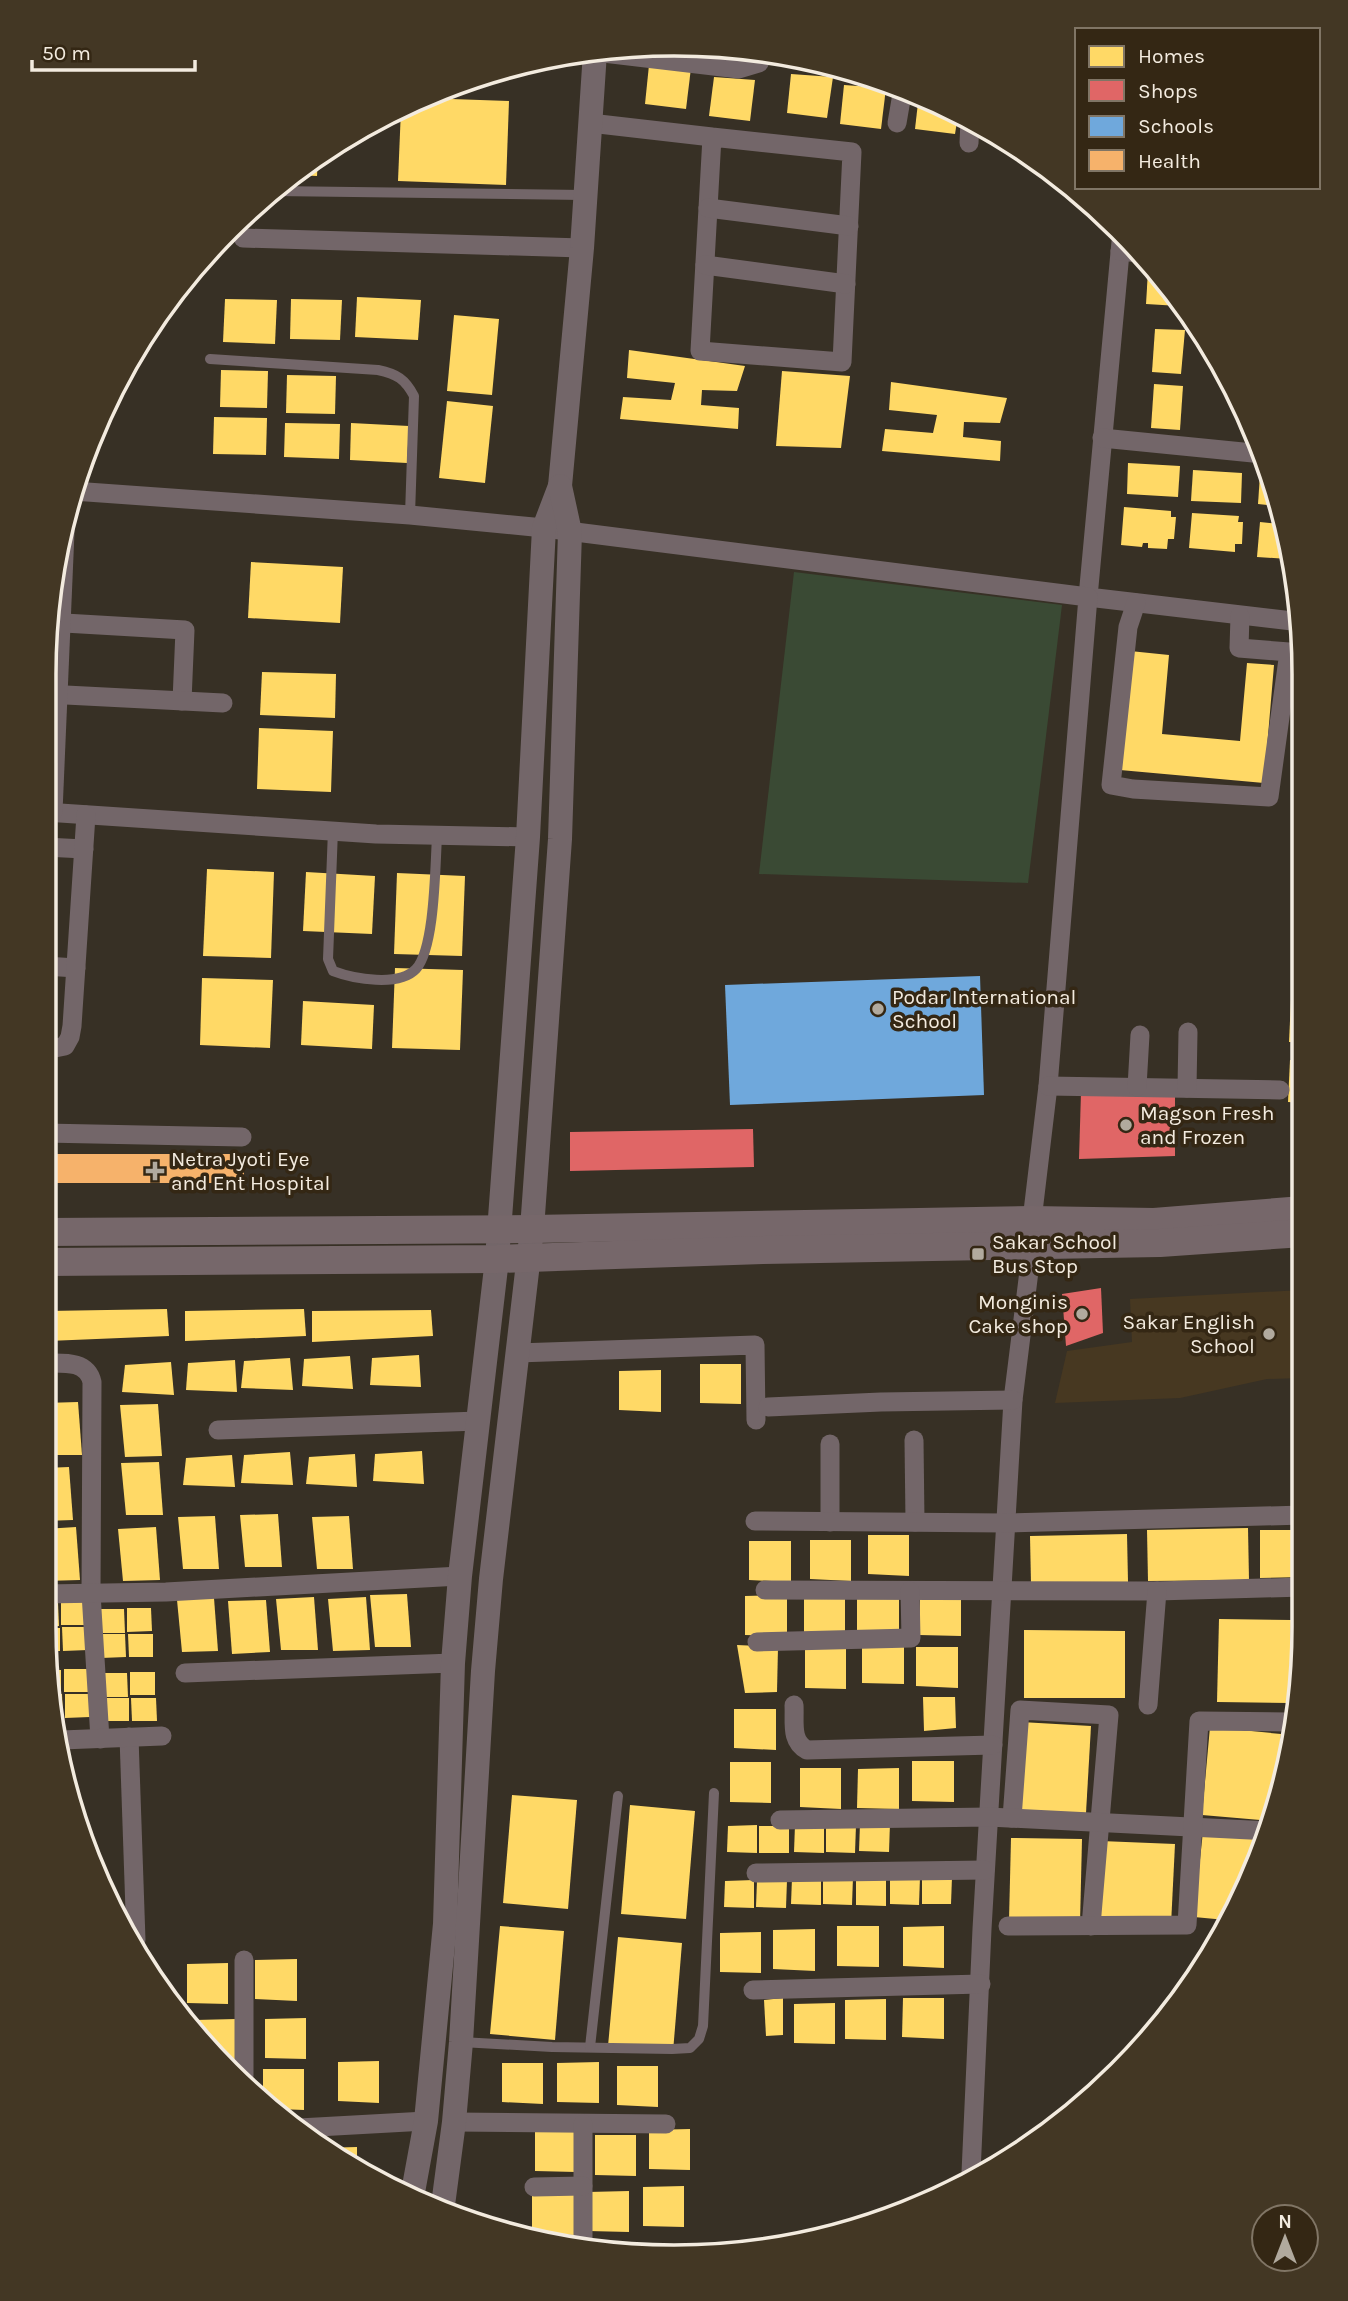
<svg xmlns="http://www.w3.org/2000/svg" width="1348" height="2301" viewBox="0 0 1348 2301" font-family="Karla,sans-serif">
  <rect width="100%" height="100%" fill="#373025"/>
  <!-- built -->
  <path fill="#473821" d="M1303,1290v88l-36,1 -87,19 -125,5 12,-52 65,-9 -2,-43z"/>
  <!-- green -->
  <path fill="#3a4a34" d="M794,572l268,33 -34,278 -269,-9z"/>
  <!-- homes -->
  <g fill="#ffd966">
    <path d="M792,55l40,11 -1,3 -40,-5z"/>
    <path d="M649,65l42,3 -5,41 -41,-5z"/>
    <path d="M839,69l37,11v1l-38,-4z"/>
    <path d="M791,74l42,3 -6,41 -40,-5z"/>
    <path d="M714,77l41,3 -5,41 -41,-5z"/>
    <path d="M844,85l42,3 -5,41 -41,-5z"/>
    <path d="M919,94l39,21 -3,19 -40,-5z"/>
    <path d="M422,98l87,3 -3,84 -108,-4 3,-72z"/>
    <path d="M318,155l-1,21 -23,-1 4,-4z"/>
    <path d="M1148,271l5,1 26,34 -33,-2z"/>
    <path d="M357,297l64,3 -3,40 -63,-3z"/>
    <path d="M225,299l52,1 -2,44 -52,-2z"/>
    <path d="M291,299l51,1 -2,40 -50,-1z"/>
    <path d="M454,315l45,4 -7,76 -45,-4z"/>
    <path d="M1155,329l30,1 -4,44 -29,-2z"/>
    <path d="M629,350l116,16 -8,25 -35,-1 -1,15 38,3 -1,21 -118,-10 3,-22 48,3 4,-17 -48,-5z"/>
    <path d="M221,370l47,1 -1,37 -47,-1z"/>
    <path d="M782,371l68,5 -9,72 -65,-2z"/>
    <path d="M287,375l49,1 -1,38 -49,-1z"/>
    <path d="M891,382l116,16 -7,25 -36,-1 -1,15 38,4 -1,20 -118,-10 3,-22 48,4 4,-18 -48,-5z"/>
    <path d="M1154,384l29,2 -3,44 -29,-2z"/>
    <path d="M447,401l46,5 -8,77 -46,-5z"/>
    <path d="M214,417l53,1 -1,37 -53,-1z"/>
    <path d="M285,423l55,1 -1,35 -55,-2z"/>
    <path d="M351,423l58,3 -2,37 -57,-3z"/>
    <path d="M1128,463l52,3 -2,31 -51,-3z"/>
    <path d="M1193,470l49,3 -1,30 -50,-2z"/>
    <path d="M1260,475l12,1 6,30 -20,-2z"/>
    <path d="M1124,507l47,4v6h5l-2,22h-6l-1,10 -19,-1v-5h-5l-1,4 -21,-2z"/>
    <path d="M1192,513l47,3 -1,6h5l-1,22h-7v8l-46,-4z"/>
    <path d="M1260,522l21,2 7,35 -31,-2z"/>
    <path d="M251,562l92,5 -3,56 -92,-5z"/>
    <path d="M1130,651l39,4 -7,79 78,7 7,-78 27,2 -10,118 -144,-13z"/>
    <path d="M262,672l74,2 -1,44 -75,-3z"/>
    <path d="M259,728l74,3 -2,61 -74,-3z"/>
    <path d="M45,864h3l-1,21 -2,-1z"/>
    <path d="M207,869l67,3 -3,86 -68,-2z"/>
    <path d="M306,872l69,4 -3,58 -69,-3z"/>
    <path d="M397,873l68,3 -3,80 -68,-2z"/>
    <path d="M1298,889h5v43h-7z"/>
    <path d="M1296,946h7v42h-9z"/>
    <path d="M395,968l68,2 -3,80 -68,-2z"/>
    <path d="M202,978l71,2 -3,68 -70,-3z"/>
    <path d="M45,986h3l-1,31h-2z"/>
    <path d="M1291,1000h12v42h-14z"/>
    <path d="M303,1001l71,4 -2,44 -71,-4z"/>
    <path d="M1290,1060h13v43l-15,-1z"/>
    <path d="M167,1309l2,27 -121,5 -1,-30z"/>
    <path d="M304,1309l2,27 -121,5v-30z"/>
    <path d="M431,1310l2,26 -121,6v-31z"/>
    <path d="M419,1355l2,32 -51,-2 2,-27z"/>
    <path d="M350,1356l3,33 -51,-3 2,-27z"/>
    <path d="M290,1358l3,32 -52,-2 3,-27z"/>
    <path d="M235,1360l2,32 -51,-2 2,-27z"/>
    <path d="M171,1362l3,33 -52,-3 3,-27z"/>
    <path d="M700,1364h41v40l-41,-1z"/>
    <path d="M661,1370v42l-42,-2v-39z"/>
    <path d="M78,1402l4,53h-37l-1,-52z"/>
    <path d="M158,1404l4,52 -37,1 -5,-52z"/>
    <path d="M422,1451l2,33 -51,-3 2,-27z"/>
    <path d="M290,1452l3,33 -52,-2 3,-28z"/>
    <path d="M355,1454l2,33 -51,-3 3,-27z"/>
    <path d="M232,1455l3,32 -52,-2 3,-27z"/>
    <path d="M159,1462l4,53h-37l-5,-52z"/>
    <path d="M69,1467l4,53 -29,1v-53z"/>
    <path d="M278,1514l4,53h-37l-5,-52z"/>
    <path d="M215,1516l4,53h-36l-5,-52z"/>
    <path d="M349,1516l4,53h-36l-5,-52z"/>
    <path d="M76,1527l4,53 -36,1v-52z"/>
    <path d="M156,1527l4,53 -37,1 -5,-52z"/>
    <path d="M1248,1528l1,52 -101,1 -1,-51z"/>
    <path d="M1260,1530h43v47l-43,1z"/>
    <path d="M1127,1534l1,48 -97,2 -1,-48z"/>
    <path d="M868,1535h41v41l-41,-2z"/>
    <path d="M810,1540h41v41l-41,-2z"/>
    <path d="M749,1541h42v41l-42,-2z"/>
    <path d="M407,1594l4,53h-36l-5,-52z"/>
    <path d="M787,1595v41l-42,-1v-39z"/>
    <path d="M857,1595h42v40l-42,-1z"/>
    <path d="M961,1595v41l-42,-1 1,-39z"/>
    <path d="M314,1597l4,53h-37l-5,-51z"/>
    <path d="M366,1597l4,53 -37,1 -5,-52z"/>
    <path d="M804,1597h41v41l-41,-1z"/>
    <path d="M214,1598l4,53 -36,1 -5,-52z"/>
    <path d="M266,1600l4,52 -38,2 -4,-53z"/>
    <rect x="61" y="1602" width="25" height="23"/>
    <path d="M44,1603h14l1,23h-15z"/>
    <path d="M127,1608h24l1,23 -25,1z"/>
    <path d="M100,1609h24l1,24h-25z"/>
    <path d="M1219,1619l72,1 -2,83 -72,-1z"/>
    <path d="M62,1627h25l1,23 -25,1z"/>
    <path d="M44,1628h16v23h-12z"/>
    <path d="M1024,1630l101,1v67h-101z"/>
    <path d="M101,1634h24l1,23 -25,1z"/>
    <path d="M128,1634h25v23h-24z"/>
    <path d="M904,1643v41l-42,-1v-39z"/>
    <path d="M737,1645l41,2 -1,45 -32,1z"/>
    <path d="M916,1647h42v41l-42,-2z"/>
    <path d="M805,1648h41v41l-41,-1z"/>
    <path d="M64,1669h24l1,23h-25z"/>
    <path d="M51,1670h10v23h-6z"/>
    <rect x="130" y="1672" width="25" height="23"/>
    <path d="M103,1673h24l1,24h-25z"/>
    <path d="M55,1694h7l1,24h-4z"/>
    <path d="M65,1694h24l1,23 -25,1z"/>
    <path d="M923,1697h32l1,31 -32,3z"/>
    <rect x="104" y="1698" width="25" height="23"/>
    <path d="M131,1698h25l1,23h-25z"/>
    <path d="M734,1709h42v41l-42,-2z"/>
    <path d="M1021,1722l70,4 -5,87 -70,-3z"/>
    <path d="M1210,1727l71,7 -9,87 -70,-6z"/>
    <path d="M912,1761h42v41l-42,-1z"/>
    <path d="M730,1762h41v41l-41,-1z"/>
    <path d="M800,1768h41v41l-41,-2z"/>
    <path d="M899,1768v41l-42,-1 1,-39z"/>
    <path d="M512,1795l65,5 -9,109 -65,-6z"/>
    <path d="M630,1805l65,6 -9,108 -65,-5z"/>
    <path d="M890,1823l-1,29 -30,-1 1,-27z"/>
    <path d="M757,1825v28l-30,-1 1,-26z"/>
    <path d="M795,1825h29v28l-30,-1z"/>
    <path d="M826,1825h30l-1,28 -29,-1z"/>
    <rect x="759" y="1826" width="30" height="27"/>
    <path d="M1203,1831l64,6 -41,83 -32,-3z"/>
    <path d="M1011,1838l71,1 -2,84 -71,-2z"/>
    <path d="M1101,1841l74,3 -4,81 -74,-4z"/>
    <path d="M821,1877v28l-30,-1 1,-26z"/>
    <path d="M853,1877l-1,28 -29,-1v-26z"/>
    <path d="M890,1877h30l-1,28 -29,-1z"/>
    <path d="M922,1877h30l-1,27h-29z"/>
    <path d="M886,1878v28l-30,-1v-26z"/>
    <path d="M754,1880v28l-30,-1 1,-26z"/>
    <path d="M787,1880l-1,28 -30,-1 1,-26z"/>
    <path d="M500,1926l64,5 -9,109 -65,-6z"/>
    <path d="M837,1926h42v41l-42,-1z"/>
    <path d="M944,1926v42l-41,-2v-39z"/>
    <path d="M815,1929v42l-42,-2v-39z"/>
    <path d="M761,1932v41l-41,-1v-39z"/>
    <path d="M618,1937l64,6 -9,109 -65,-6z"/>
    <path d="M297,1959v42l-42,-2v-39z"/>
    <path d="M228,1963v41l-41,-1v-39z"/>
    <path d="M783,1998v37l-17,1 -2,-36z"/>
    <path d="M903,1998h41v41l-42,-2z"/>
    <path d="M886,1999v41l-41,-1v-39z"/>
    <path d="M835,2003v41l-41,-1v-39z"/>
    <path d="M306,2018v41l-41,-1v-39z"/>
    <path d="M236,2019v42l-9,-1 -32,-29v-11z"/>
    <path d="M379,2061v42l-41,-2v-39z"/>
    <path d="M599,2062v41l-42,-1v-39z"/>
    <path d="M502,2063h41v41l-41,-2z"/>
    <path d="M617,2066h41v41l-41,-2z"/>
    <path d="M263,2069h41v41l-25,-1 -16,-15z"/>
    <path d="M690,2129v41l-41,-1v-39z"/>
    <path d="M576,2131v41l-41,-1v-39z"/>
    <path d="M595,2135h41v41l-41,-1z"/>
    <path d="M357,2147v19l-37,-18z"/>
    <path d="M684,2186v41l-41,-1v-39z"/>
    <path d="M629,2191v41l-41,-1v-39z"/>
    <path d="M574,2193v42l-42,-2v-39z"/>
  </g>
  <!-- shops -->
  <g fill="#e06666">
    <path d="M1081,1092l94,3v61l-96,3z"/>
    <path d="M753,1129l1,38 -184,4v-39z"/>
    <path d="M1101,1288l2,45 -37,13 -4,-52z"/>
  </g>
  <!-- schools -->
  <path fill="#6fa8dc" d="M980,976l4,119 -254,10 -5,-120z"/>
  <!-- health -->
  <rect fill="#f6b26b" x="44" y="1154" width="200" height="29"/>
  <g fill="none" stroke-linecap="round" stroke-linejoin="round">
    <!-- service -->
    <g stroke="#736669" stroke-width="10">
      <path d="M274,191l310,4"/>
      <path d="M210,359l168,11c19,4 27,9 36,26l-4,119"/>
      <path d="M333,830l-5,129 5,12c21,8 66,16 83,-2 19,-21 19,-102 21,-132"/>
      <path d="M461,2042l91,5 120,2 18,-1 9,-9 4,-13 11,-233"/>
      <path d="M590,2047l28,-251"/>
    </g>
    <!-- minor -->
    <g stroke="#736669" stroke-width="19">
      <path d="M595,52l144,17 20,-6 5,-10"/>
      <path d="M590,123l122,14 -12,214 142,11 10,-210 -140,-15"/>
      <path d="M897,123l6,-35"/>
      <path d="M969,143l1,-22"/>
      <path d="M708,208l141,18"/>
      <path d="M1122,231l-34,366 213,25"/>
      <path d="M243,238l339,10"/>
      <path d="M1120,251l19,2"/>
      <path d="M705,265l141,19"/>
      <path d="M1102,438l161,16"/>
      <path d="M73,491l337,24 134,13 544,69 -40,489 -16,134v27l-19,153 -31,529 -11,244"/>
      <path d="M1136,603l-8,24 -17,158 22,4 136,8 20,-145 -50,-4 1,-32"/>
      <path d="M47,622l138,8 -3,71"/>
      <path d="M46,694l177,9"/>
      <path d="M45,812l331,22 152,3"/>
      <path d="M53,812l12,-280"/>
      <path d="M45,847l39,2"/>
      <path d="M45,966l31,2"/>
      <path d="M45,1050l20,-4 5,-9 2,-11 14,-211"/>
      <path d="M1048,1086l232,4"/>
      <path d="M1137,1087l3,-52"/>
      <path d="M1187,1088l1,-56"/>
      <path d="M44,1133l198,4"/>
      <path d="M517,1353l238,-8 1,75"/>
      <path d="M44,1363c19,0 43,-3 48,19l-1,211 9,146"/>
      <path d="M768,1407l113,-5 132,-2"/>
      <path d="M218,1430l261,-9"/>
      <path d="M914,1440l1,82"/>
      <path d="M830,1444v78"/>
      <path d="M755,1521l251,2 297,-8"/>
      <path d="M765,1590l392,1 146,-4"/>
      <path d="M44,1594l122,-2 294,-16"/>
      <path d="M757,1642l154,-4 -1,-47"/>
      <path d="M185,1673l268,-10"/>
      <path d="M794,1705c1,17 -4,36 13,45l186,-5"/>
      <path d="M1148,1705l9,-114"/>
      <path d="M129,1737l7,203"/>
      <path d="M62,1740l100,-4"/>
      <path d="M1012,1818l8,-108 89,5 -18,211"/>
      <path d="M780,1820l209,-3 281,14"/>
      <path d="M756,1873l229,-3"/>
      <path d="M1008,1926l179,-1 12,-204 90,1"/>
      <path d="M244,1960v116"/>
      <path d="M753,1990l228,-6"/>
      <path d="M454,2122l212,2"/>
      <path d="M583,2124v119"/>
      <path d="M299,2128l127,-7"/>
      <path d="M534,2187l49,-1"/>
      <path d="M743,2250h3"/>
    </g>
    <!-- tertiary -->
    <g stroke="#736669" stroke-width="24">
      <path d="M413,2192l13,-71 19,-197 8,-261 7,-87 37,-317 31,-422 16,-309 16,-42 22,-238 13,-196"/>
      <path d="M443,2205l11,-83 7,-80 22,-371 8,-92 41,-350 28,-390 10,-307 -10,-46"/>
    </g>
    <!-- secondary -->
    <g stroke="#76676a" stroke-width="28">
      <path d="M44,1232l488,-3 500,-9 122,2 149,-12"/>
      <path d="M44,1262l453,-3 266,-9 397,-7 143,-10"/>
    </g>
  </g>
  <!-- markers -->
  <g fill="#b1aa9e" stroke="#342714" stroke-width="2.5">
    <circle cx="878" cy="1009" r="7"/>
    <circle cx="1126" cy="1125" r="7"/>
    <path d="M151.5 1160.5h7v7h7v7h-7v7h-7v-7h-7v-7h7z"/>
    <rect x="971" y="1247" width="14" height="14" rx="3.5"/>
    <circle cx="1082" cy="1314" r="7"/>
    <circle cx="1269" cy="1334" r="7"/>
  </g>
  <g text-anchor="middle" stroke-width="7" stroke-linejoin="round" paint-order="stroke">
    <!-- poi labels -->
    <g font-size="21" fill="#f3ebdf" stroke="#342714" text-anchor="start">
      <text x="892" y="1004">Podar International<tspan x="892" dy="24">School</tspan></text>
      <text x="1140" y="1120">Magson Fresh<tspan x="1140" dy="24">and Frozen</tspan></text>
      <text x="171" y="1166">Netra Jyoti Eye<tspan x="171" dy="24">and Ent Hospital</tspan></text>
      <text x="992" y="1249">Sakar School<tspan x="992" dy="24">Bus Stop</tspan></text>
      <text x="1068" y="1309" text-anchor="end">Monginis<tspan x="1068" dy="24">Cake shop</tspan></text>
      <text x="1255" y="1329" text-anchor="end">Sakar English<tspan x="1255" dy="24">School</tspan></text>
    </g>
  </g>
  <!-- crop -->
  <path d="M0 0H1348V2301H0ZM674 56H674A618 618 0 0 1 1292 674V1627A618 618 0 0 1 674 2245H674A618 618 0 0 1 56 1627V674A618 618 0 0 1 674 56Z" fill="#433724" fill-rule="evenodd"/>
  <path fill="none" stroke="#f3ebdf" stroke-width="3.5" d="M674 56H674A618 618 0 0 1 1292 674V1627A618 618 0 0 1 674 2245H674A618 618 0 0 1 56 1627V674A618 618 0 0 1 674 56Z"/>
  <!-- legend -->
  <rect x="1075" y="28" width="245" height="161" fill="#342714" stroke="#807565" stroke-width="2"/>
  <rect x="1089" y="46" width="35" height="21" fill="#ffd966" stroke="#807565" stroke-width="2"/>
  <text x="1138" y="63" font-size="21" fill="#f3ebdf">Homes</text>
  <rect x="1089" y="80" width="35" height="21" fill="#e06666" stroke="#807565" stroke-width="2"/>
  <text x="1138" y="98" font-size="21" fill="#f3ebdf">Shops</text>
  <rect x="1089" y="116" width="35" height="21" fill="#6fa8dc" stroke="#807565" stroke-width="2"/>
  <text x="1138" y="133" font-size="21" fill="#f3ebdf">Schools</text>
  <rect x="1089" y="150" width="35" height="21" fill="#f6b26b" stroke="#807565" stroke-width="2"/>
  <text x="1138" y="168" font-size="21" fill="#f3ebdf">Health</text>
  <!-- north arrow -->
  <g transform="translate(1285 2238)"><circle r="33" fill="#342714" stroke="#807565" stroke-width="2"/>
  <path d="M0-5L12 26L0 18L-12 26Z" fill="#b1aa9e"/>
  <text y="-10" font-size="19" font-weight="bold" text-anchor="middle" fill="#f3ebdf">N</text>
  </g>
  <!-- scale -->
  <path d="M32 60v10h163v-10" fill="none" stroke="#f3ebdf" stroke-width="3.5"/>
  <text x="42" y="60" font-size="21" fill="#f3ebdf" stroke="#342714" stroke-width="5" paint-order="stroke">50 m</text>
</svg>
